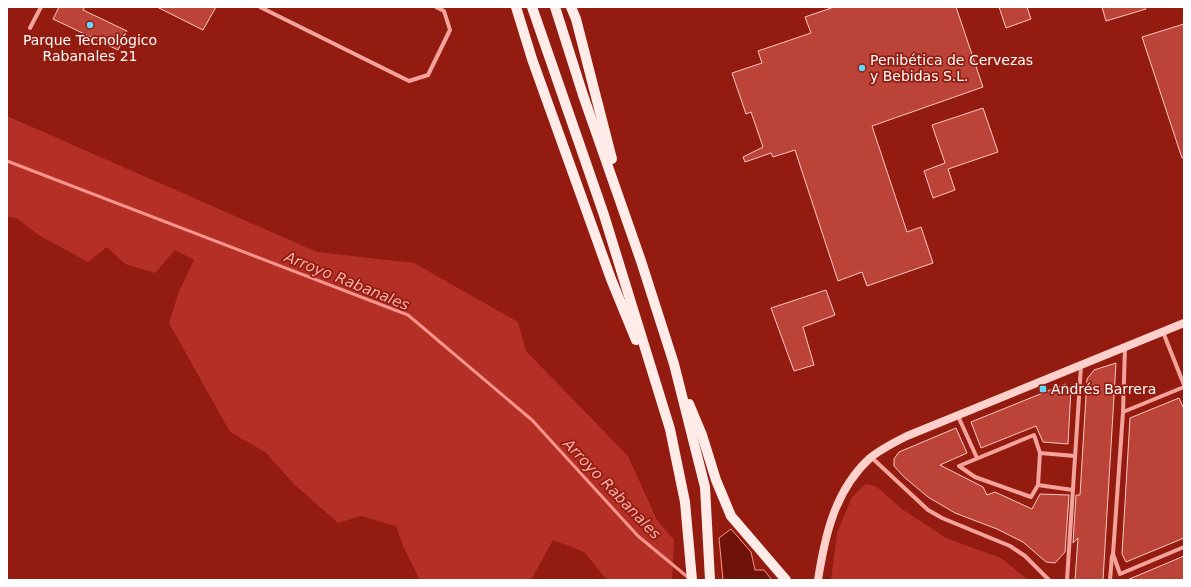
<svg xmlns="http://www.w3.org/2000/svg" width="1191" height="587" viewBox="0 0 1191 587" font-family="'DejaVu Sans',sans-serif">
  <rect width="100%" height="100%" fill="#931b0f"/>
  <!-- green -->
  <g fill="#b42f25">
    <path d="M7,116l310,136 97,11 104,59 8,29 102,105 29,64 17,20 -2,40h-65l-23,-28 -31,-12 -22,40h-111l-16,-32 -8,-22 -35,-10 -23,7 -43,-38 -30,-33 -35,-20 -61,-109 10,-32 15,-31 -19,-10 -20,23 -30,-9 -18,-17 -19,15 -48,-26 -24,-18 -9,-1z"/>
    <path d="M866,484l11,3 25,22 44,29 55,20 27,22h-197l6,-47 15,-36z"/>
  </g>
  <!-- water -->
  <path fill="#6f1309" stroke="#f7948d" d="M731,529l20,23 4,18h9l8,10h-49l-4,-42z"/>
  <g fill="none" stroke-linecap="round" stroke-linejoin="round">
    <!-- stream -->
    <path stroke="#f7948d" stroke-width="3" d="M7,161l401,154 124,105 106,116 52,43"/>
  </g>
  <!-- building -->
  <g fill="#bc4338" stroke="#fec8c4">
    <path d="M59,7h26l-2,3 44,21 -9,19 -65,-31z"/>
    <path d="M157,7h59l-13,23z"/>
    <path d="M834,7h122l27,80 -111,39 35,106 14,-5 12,36 -66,23 -5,-14 -24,9 -43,-131 -22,7 -2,-4 -26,9 -2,-5 20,-10 -12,-35 -5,2 -14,-41 30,-10 -4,-12 53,-18 -6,-16z"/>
    <path d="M999,7h28l4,12 -25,9z"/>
    <path d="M1102,7h43l1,2 -40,12z"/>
    <path d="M1184,24v134h-2l-40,-121z"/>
    <path d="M983,108l15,44 -50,17 7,21 -22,8 -9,-27 21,-8 -13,-38z"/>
    <path d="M826,290l9,25 -32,12 11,38 -20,6 -23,-63z"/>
    <path d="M1116,363l-13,217h-28l3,-42 -5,5 3,-48h4l7,-116 7,-9z"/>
    <path d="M1065,384l6,5 -3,55 -25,-2 -7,-16 -55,22 -10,-26z"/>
    <path d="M1179,398l5,11v129l-58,24 -4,-8 8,-136z"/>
    <path d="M956,428l11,25 -27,12 43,22 4,8 8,-3 37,17 8,-15 29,1 -4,57 -10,11 -9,-1 -23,-20 -26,-13 -42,-16 -27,-16 -24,-20 -10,-11v-7l5,-7z"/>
    <path d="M1184,556v24h-57z"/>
  </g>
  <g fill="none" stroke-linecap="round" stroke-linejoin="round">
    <!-- street -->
    <g stroke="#f4a39c" stroke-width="4">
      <path d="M260,7l149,74 19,-6 22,-45 -6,-19 -8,-4"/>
      <path d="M30,28l11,-21"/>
      <path d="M1163,332l21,53"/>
      <path d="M1184,387l-61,25 -10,142 7,20 64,-27"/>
      <path d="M1123,412l2,-65"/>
      <path d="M958,416l19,42"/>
      <path d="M871,457l57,53 14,8 68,28 15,10 24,24"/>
      <path d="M1038,485l2,-32"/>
      <path d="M1073,490l-35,-5 -7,12 -56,-20 -16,-11 75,-31 6,18 35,3"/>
      <path d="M1067,580l14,-214"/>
      <path d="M1110,580l2,-24"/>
    </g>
    <!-- secondary -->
    <path stroke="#fdd0cc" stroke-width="8" d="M818,580c7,-45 17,-90 52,-122 11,-9 25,-16 37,-22l277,-113"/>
    <!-- primary -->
    <g stroke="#ffece9" stroke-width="10">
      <path d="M516,7l16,52 79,220 25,61"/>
      <path d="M532,7l72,208 66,214 15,73 7,78"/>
      <path d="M555,7l28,88 58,166 33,103 31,123 5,93"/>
      <path d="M571,7l5,12 36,140"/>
      <path d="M689,404l13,31 14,45 15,36 55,64"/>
    </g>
  </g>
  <!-- markers -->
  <g fill="#5fd9ff" stroke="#931b0f" stroke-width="1.5">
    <circle cx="90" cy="25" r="4"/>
    <circle cx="862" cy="68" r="4"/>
    <rect x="1039" y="385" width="8" height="8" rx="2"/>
  </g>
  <g text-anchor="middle" stroke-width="3.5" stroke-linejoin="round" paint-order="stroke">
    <!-- poi labels -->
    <g font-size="14" fill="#fff" stroke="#931b0f" text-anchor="start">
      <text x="90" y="45" text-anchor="middle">Parque Tecnológico<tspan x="90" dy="16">Rabanales 21</tspan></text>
      <text x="870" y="65">Penibética de Cervezas<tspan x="870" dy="16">y Bebidas S.L.</tspan></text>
      <text x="1051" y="394">Andrés Barrera</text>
    </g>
    <!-- water labels -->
    <g font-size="15" font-style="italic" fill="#fbaea8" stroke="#931b0f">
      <text transform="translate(347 281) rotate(22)" y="5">Arroyo Rabanales</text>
      <text transform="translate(612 489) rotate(46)" y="5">Arroyo Rabanales</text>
    </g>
  </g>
  <!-- border -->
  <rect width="1191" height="587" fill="none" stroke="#ffffff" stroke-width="16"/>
</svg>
